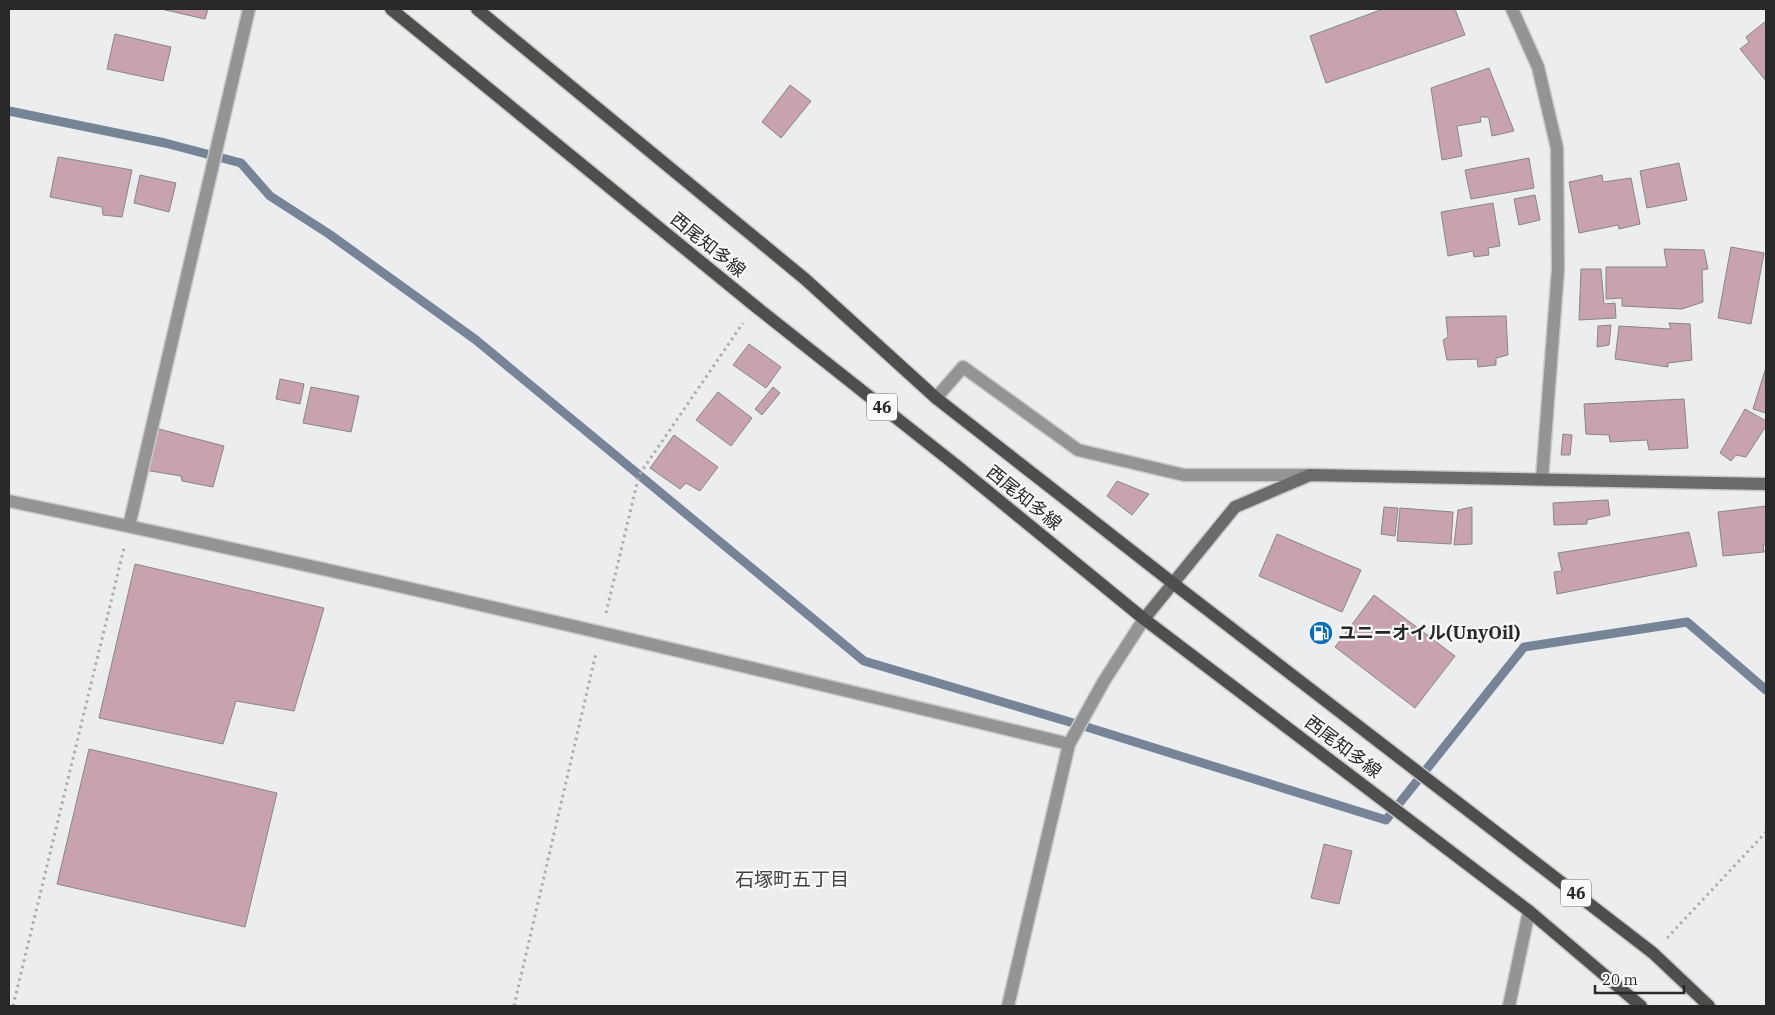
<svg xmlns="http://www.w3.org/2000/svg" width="1775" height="1015" viewBox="0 0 1775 1015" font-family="'IBM Plex Serif','Noto Sans JP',serif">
  <rect width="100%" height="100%" fill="#ebedee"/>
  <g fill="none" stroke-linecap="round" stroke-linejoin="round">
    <!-- stream -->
    <path stroke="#778498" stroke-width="9" d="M9,111l156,32 76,20 29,33 59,38 147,106 388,321 226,67 296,92 138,-173 163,-25 79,68"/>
  </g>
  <!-- building -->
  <g fill="#c8a2ac" stroke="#888787">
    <path d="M161,9h47l-3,10z"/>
    <path d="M1383,9h72l10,26 -139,48 -16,-47z"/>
    <path d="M1766,21v60l-26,-32 9,-7 -3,-5z"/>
    <path d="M115,34l56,13 -8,34 -56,-12z"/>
    <path d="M1489,68l25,63 -22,5 -3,-17 -2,-2h-7l1,5 -24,4 5,30 -20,4 -11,-72z"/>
    <path d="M790,85l21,16 -30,37 -19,-16z"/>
    <path d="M58,157l74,13 -10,47 -19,-2 -1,-8 -52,-10z"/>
    <path d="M1529,158l5,30 -63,11 -6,-29z"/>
    <path d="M1679,163l8,37 -40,8 -7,-37z"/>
    <path d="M140,175l36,8 -7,29 -35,-9z"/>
    <path d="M1602,175l1,7 28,-4 9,46 -21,5 -1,-4 -39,8 -10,-51z"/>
    <path d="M1535,195l5,25 -21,5 -5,-26z"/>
    <path d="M1493,203l7,43 -12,2 1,7 -15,2 -1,-6 -25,5 -7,-44z"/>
    <path d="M1731,247l33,6 -13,71 -33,-6z"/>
    <path d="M1664,249l40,1 4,19 -6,1 1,32 -21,7 -60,-3v-8l-16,1v-32h61z"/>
    <path d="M1581,269h20l3,35 11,-1 1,15 -37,2z"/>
    <path d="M1506,316l2,39 -12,3v7l-18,2 -1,-8 -30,1 -4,-20 5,-3 -2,-20z"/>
    <path d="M1669,323l21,1 2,36 -24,3v4l-53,-8 4,-33 52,3z"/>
    <path d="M1611,325l-2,20 -12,2 1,-21z"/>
    <path d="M749,344l32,23 -15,21 -33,-23z"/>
    <path d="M1766,367v46l-13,-4z"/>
    <path d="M280,379l24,5 -4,20 -24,-5z"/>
    <path d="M311,387l48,9 -8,36 -48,-9z"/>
    <path d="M773,387l7,6 -18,22 -7,-6z"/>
    <path d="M718,392l34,26 -21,28 -35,-26z"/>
    <path d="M1684,399l4,49 -39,2 -2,-10 -37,2 -1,-7 -23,-1 -2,-30z"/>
    <path d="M1745,409l21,12v5l-20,31 -10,-2 -5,6 -11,-8z"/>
    <path d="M155,428l69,18 -11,41 -31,-6 -1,-5 -36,-6z"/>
    <path d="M1563,434l9,1 -2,20h-9z"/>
    <path d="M674,435l44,32 -18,24 -14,-8 -6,6 -30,-21z"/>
    <path d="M1117,481l32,13 -17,21 -25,-19z"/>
    <path d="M1608,500l2,15 -23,5v4l-33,1 -1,-22z"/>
    <path d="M1766,506v39h-3l1,7 -41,4 -5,-44z"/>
    <path d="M1384,507l14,1 -3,28 -14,-2z"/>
    <path d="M1472,507v37l-18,1 4,-35z"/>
    <path d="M1400,508l53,4 -2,32 -54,-3z"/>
    <path d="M1689,532l8,34 -140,28 -3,-22 8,-1 -4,-18z"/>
    <path d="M1277,534l84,36 -19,42 -83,-36z"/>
    <path d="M135,564l189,44 -30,103 -58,-10 -13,43 -124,-26z"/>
    <path d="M1374,595l81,61 -40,52 -80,-61z"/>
    <path d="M89,749l188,44 -32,134 -188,-43z"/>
    <path d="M1324,844l28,7 -13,53 -28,-6z"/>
  </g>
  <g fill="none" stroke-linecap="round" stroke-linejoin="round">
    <!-- street casing -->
    <g stroke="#c8caca" stroke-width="15">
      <g id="street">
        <path d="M1512,9l26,58 19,81 1,121 -16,210"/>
        <path d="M936,398l27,-31 115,83 106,25h126"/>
        <path d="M9,501c355,74 707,158 1060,243"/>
        <path d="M129,526l120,-517"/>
        <path d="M1008,1006l61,-262 35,-63 40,-62"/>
        <path d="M1509,1006l20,-95"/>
      </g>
    </g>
    <!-- secondary casing -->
    <g stroke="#c8caca" stroke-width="15">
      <path id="secondary" d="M1144,619l91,-112 75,-32 456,9"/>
    </g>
    <!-- primary casing -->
    <g stroke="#c8caca" stroke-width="15">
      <g id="primary">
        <path d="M391,9l364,297 202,160 187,153 385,292 112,95"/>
        <path d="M477,9l328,270 131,119 238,186 479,369 56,53"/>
      </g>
    </g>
    <!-- path -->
    <g stroke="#aaacad" stroke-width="3" stroke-dasharray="2.5 4" stroke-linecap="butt">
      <path d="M606,613l33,-138 104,-152"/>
      <path d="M1667,938l99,-106"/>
      <path d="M13,1006l111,-458"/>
      <path d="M514,1006l82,-353"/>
    </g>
    <!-- street -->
    <use href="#street" stroke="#949494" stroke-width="12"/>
    <!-- secondary -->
    <use href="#secondary" stroke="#6b6b6a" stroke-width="12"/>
    <!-- primary -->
    <use href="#primary" stroke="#4e4e4d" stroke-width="12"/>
  </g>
  <!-- icons -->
  <defs>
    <g id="fuel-disc" transform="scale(1.25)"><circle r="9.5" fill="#086eba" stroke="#f9fafb"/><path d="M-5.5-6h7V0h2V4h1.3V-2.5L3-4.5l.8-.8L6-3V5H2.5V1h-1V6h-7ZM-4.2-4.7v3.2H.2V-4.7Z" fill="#fff"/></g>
  </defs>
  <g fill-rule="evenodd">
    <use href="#fuel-disc" x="1321" y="633"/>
  </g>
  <g text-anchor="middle" stroke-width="4.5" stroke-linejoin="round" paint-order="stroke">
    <!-- shield labels -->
    <g fill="#f9fafb" stroke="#666767" stroke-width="1">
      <rect x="867" y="393.5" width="30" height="27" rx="4"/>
      <rect x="1561" y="879.5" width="30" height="27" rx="4"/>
    </g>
    <g font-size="16" font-weight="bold" fill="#272828">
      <text x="882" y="413">46</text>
      <text x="1576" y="899">46</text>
    </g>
    <!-- street labels -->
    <g font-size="18" fill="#272828" stroke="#f9fafb">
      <text transform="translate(708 245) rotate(39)" y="6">西尾知多線</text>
      <text transform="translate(1024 498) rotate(39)" y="6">西尾知多線</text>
      <text transform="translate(1343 747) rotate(37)" y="6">西尾知多線</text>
    </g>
    <!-- poi labels -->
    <g font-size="18" font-weight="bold" fill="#272828" stroke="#f9fafb" text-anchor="start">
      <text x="1338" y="639">ユニーオイル(UnyOil)</text>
    </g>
    <!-- neighbourhood labels -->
    <g font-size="19" fill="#414243" stroke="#f9fafb">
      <text x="792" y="886">石塚町五丁目</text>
    </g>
  </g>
  <!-- border -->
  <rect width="1775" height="1015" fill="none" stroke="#272828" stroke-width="20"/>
  <!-- scale -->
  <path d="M1595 985v8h89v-8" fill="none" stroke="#272828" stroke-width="2.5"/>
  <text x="1602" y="985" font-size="15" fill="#272828" stroke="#f9fafb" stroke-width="4" paint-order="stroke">20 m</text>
</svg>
